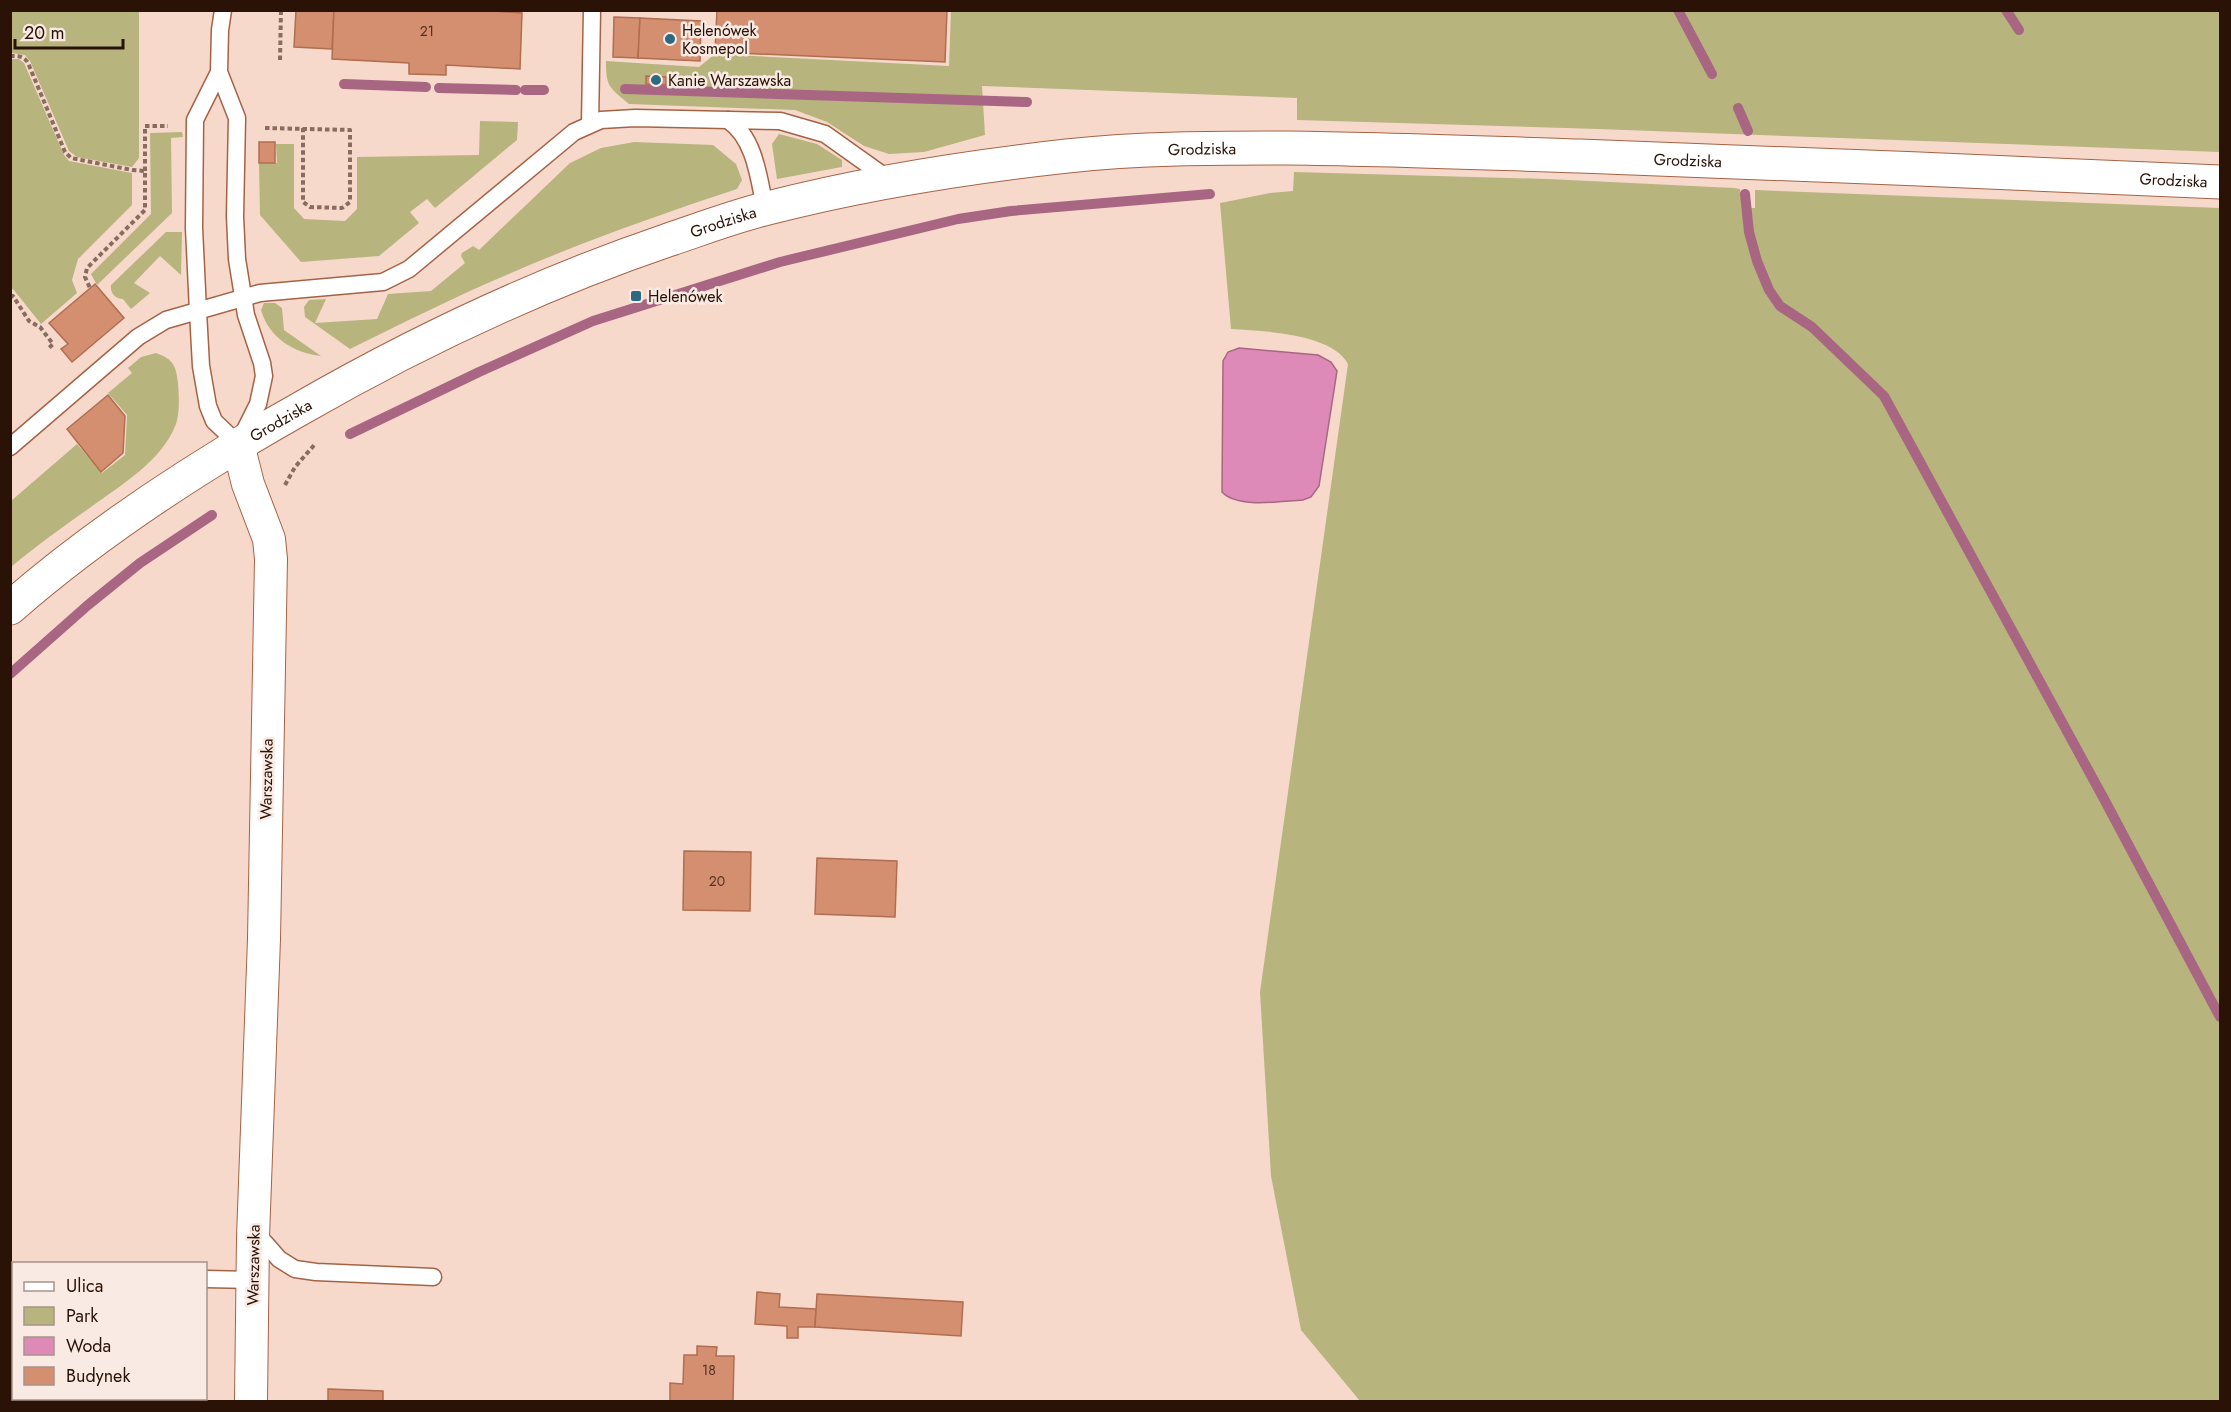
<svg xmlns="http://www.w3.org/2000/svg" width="2231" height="1412" viewBox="0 0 2231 1412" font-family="Jost,sans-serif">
  <rect width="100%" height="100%" fill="#f7d9cc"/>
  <!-- green -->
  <g fill="#b7b47e">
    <path d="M11,10l128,1v147l-7,9 -55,-10 -8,-6 -39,-90 -5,-6 -14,-2z"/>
    <path d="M951,11h1269v141l-622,-23 -301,-9v-22l-315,-12 3,49 -61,17 -35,2 -25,-8 -37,-24 -32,-12 -166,-6c-20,-17 -23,-17 -23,-43l93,6 16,-13 234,12z"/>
    <path d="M11,59h8l5,4 40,92 5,6 63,12v32l-54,54 -6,21 5,13 -36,31 -28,-35 -2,1z"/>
    <path d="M480,121l38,1 -1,18 -82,68 -8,-9 -17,13 9,11 -40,33 -78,6 -41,-47 -1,-52h18l-1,-19h18v64l10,11 41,2 12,-12v-52l122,-2z"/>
    <path d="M182,132l1,5 -12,1 1,75 -75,72 -6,-11 60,-60 -1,-81z"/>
    <path d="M779,134l38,10 25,16v7l-65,12 -5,-35z"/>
    <path d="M634,142l79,3 23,19 6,16 -5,9c-76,25 -152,52 -226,84 -55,23 -108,50 -161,76l-45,-32 -1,-10 5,-7 17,-1 -11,24 62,-4 11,-25 43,-3 34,-28 -4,-7 1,-3 11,-7 6,4 91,-87 31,-15z"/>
    <path d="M1294,172l254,7 186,9 6,1 2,19h13v-18l465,18v1193h-860l-59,-71 -30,-154 -11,-184 88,-628c-16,-31 -86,-33 -117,-35l-11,-126 50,-10 23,-2z"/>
    <path d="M166,232h16l-1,43 -21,-19 -26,27 16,10 -19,16 -8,-10c-8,0 -13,-6 -12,-14z"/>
    <path d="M264,303h11l7,5 2,22 37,26c-27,-3 -52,-18 -60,-46z"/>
    <path d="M156,353c17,6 20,12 22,30 1,14 2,28 -2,41 -14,37 -55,61 -85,83 -27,19 -55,39 -80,60v-66l66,-57 25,29 23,-18 2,-40 -19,-22 24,-20 -4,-5 13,-11z"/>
  </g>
  <!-- water -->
  <path fill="#de8ab9" stroke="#a86683" stroke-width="1.5" d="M1239,348l79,7 13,7 6,9 -18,115 -8,11 -8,3c-22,1 -65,9 -81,-8l1,-131 5,-9z"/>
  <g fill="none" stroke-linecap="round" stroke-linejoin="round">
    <!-- stream -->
    <g stroke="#a86683" stroke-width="10">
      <path d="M1678,10l34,64"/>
      <path d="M2006,10l13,20"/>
      <path d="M344,84l82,3"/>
      <path d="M439,88l77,2"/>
      <path d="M625,89l402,13"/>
      <path d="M525,90h19"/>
      <path d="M1738,108l10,23"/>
      <path d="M1745,194l4,38 8,29 12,29 11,16 32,21 72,69 220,403 116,218"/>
      <path d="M350,434l129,-62 114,-51 187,-59 178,-43 53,-8 199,-17"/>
      <path d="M10,674l78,-69 52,-42 72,-48"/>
    </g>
  </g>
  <!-- building -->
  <g fill="#d48f70" stroke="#b06e4f" stroke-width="1.5">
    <path d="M296,10h38l-2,39 -38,-2z"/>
    <path d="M334,10h145l43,3 -2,56 -74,-4v10l-37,-1v-11l-77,-4z"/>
    <path d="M717,10h230l-2,52 -230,-10z"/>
    <path d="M614,17l26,1 -2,40 -25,-1z"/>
    <path d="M640,18l61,3 -1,40 -62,-3z"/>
    <path d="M646,76l20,1v8l-20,-1z"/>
    <rect x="259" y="142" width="16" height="21"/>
    <path d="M95,284l29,34 -52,44 -11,-13 7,-5 -19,-21z"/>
    <path d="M108,395l17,21 -2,37 -22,19 -34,-43z"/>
    <path d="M684,851l67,1 -1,59 -67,-1z"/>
    <path d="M817,858l80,3 -2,56 -80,-3z"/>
    <path d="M757,1292l23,2 -1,13 37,2 -1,18h-17v11h-11v-12l-32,-2z"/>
    <path d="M817,1294l146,8 -2,34 -146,-9z"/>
    <path d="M697,1346l20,1 -1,9h18l-1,46h-63v-19l13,1 1,-29h13z"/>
    <path d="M328,1389l55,2v11h-55z"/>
  </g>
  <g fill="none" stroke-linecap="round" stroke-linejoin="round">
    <!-- lane casing -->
    <g stroke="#a46345" stroke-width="19">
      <g id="lane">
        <path d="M219,72l-24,48 -1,108 4,83 3,55 7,40 6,15 24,23 20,-40 6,-28 -2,-13 -16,-48 -9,-56 -2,-43 2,-98 -18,-46 1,-42 3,-20"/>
        <path d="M728,120c27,18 31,59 37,88"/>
        <path d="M590,124l2,-114"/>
        <path d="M10,447l128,-110 28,-17 94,-27 123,-11 26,-13 165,-137 27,-12 34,-2 145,3 45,13 66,47"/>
        <path d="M253,1237l12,6 14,16 16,10 21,3 117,5"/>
        <path d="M10,1276h4"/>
        <path d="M206,1279l47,1"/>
      </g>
    </g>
    <!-- street casing -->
    <g stroke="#a46345" stroke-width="34">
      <path id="street" d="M238,444l10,40 21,55 2,20 -7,380 -11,298 -2,165"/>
    </g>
    <!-- secondary casing -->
    <g stroke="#a46345" stroke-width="35">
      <g id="secondary">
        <path id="s1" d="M10,608c88,-77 187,-141 288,-198 118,-68 241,-126 370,-170 33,-11 67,-24 100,-32 97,-25 199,-41 299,-52 73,-8 147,-8 221,-8 97,1 194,5 292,8 213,8 427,16 640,26"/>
      </g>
    </g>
    <!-- path -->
    <g stroke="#876c5f" stroke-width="4" stroke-dasharray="4.5 3" stroke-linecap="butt">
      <path d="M10,56c9,0 14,0 18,7l37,89 6,6 61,12 13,1v39l-58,58 -2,9 5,11"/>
      <path d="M280,60l1,-50"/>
      <path d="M265,128l85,2v72l-8,6 -32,-1 -7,-5v-74"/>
      <path d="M145,171v-45h23"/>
      <path d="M10,297l3,-1 16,25 11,6 13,17 -4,4"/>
      <path d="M285,485l10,-18 21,-24"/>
    </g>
    <!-- lane -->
    <use href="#lane" stroke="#fff" stroke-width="16"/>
    <!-- street -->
    <use href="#street" stroke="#fff" stroke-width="32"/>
    <!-- secondary -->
    <use href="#secondary" stroke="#fff" stroke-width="33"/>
  </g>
  <!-- markers -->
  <g fill="#2d6a81" stroke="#f9eae3" stroke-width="2">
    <circle cx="670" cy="39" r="6"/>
    <circle cx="656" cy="80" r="6"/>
    <rect x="630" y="290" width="12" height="12" rx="3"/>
  </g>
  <g text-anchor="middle" stroke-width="5" stroke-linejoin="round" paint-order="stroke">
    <!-- number labels -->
    <g font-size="14" fill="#553120">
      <text x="427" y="36">21</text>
      <text x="717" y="886">20</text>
      <text x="709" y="1375">18</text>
    </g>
    <!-- poi labels -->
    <g font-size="16" fill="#2b1206" stroke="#f9eae3" text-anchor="start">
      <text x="682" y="36">Helenówek<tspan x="682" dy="18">Kosmepol</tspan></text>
      <text x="668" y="86">Kanie Warszawska</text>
      <text x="648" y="302">Helenówek</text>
    </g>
    <!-- street labels -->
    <g font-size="16" fill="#2b1206" stroke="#f9eae3">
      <text dy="6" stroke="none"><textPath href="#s1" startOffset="1302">Grodziska</textPath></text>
      <text dy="6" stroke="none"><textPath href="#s1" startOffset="1788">Grodziska</textPath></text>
      <text dy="6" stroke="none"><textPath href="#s1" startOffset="2274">Grodziska</textPath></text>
      <text dy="6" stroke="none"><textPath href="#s1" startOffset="816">Grodziska</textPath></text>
      <text dy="6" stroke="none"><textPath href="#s1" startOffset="330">Grodziska</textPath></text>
      <text transform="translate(266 779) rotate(-89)" y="6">Warszawska</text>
      <text transform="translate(253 1265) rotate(-89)" y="6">Warszawska</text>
    </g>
  </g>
  <!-- border -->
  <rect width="2231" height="1412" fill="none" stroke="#2b1206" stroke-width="24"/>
  <!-- legend -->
  <rect x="12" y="1262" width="195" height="138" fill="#f9eae3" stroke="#a7948b" stroke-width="1.5"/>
  <rect x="24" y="1282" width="30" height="9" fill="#ffffff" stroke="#a7948b" stroke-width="1.5"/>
  <text x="66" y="1292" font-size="18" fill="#2b1206">Ulica</text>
  <rect x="24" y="1307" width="30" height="18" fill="#b7b47e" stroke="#a7948b" stroke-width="1.5"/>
  <text x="66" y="1322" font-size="18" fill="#2b1206">Park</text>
  <rect x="24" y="1337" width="30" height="18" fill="#de8ab9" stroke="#a7948b" stroke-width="1.5"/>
  <text x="66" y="1352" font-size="18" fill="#2b1206">Woda</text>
  <rect x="24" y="1367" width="30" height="18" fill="#d48f70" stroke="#a7948b" stroke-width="1.5"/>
  <text x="66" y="1382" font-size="18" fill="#2b1206">Budynek</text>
  <!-- scale -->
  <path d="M15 39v9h108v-9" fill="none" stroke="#2b1206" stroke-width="3"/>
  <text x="24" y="39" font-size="18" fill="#2b1206" stroke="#f9eae3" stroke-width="4.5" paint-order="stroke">20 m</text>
</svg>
